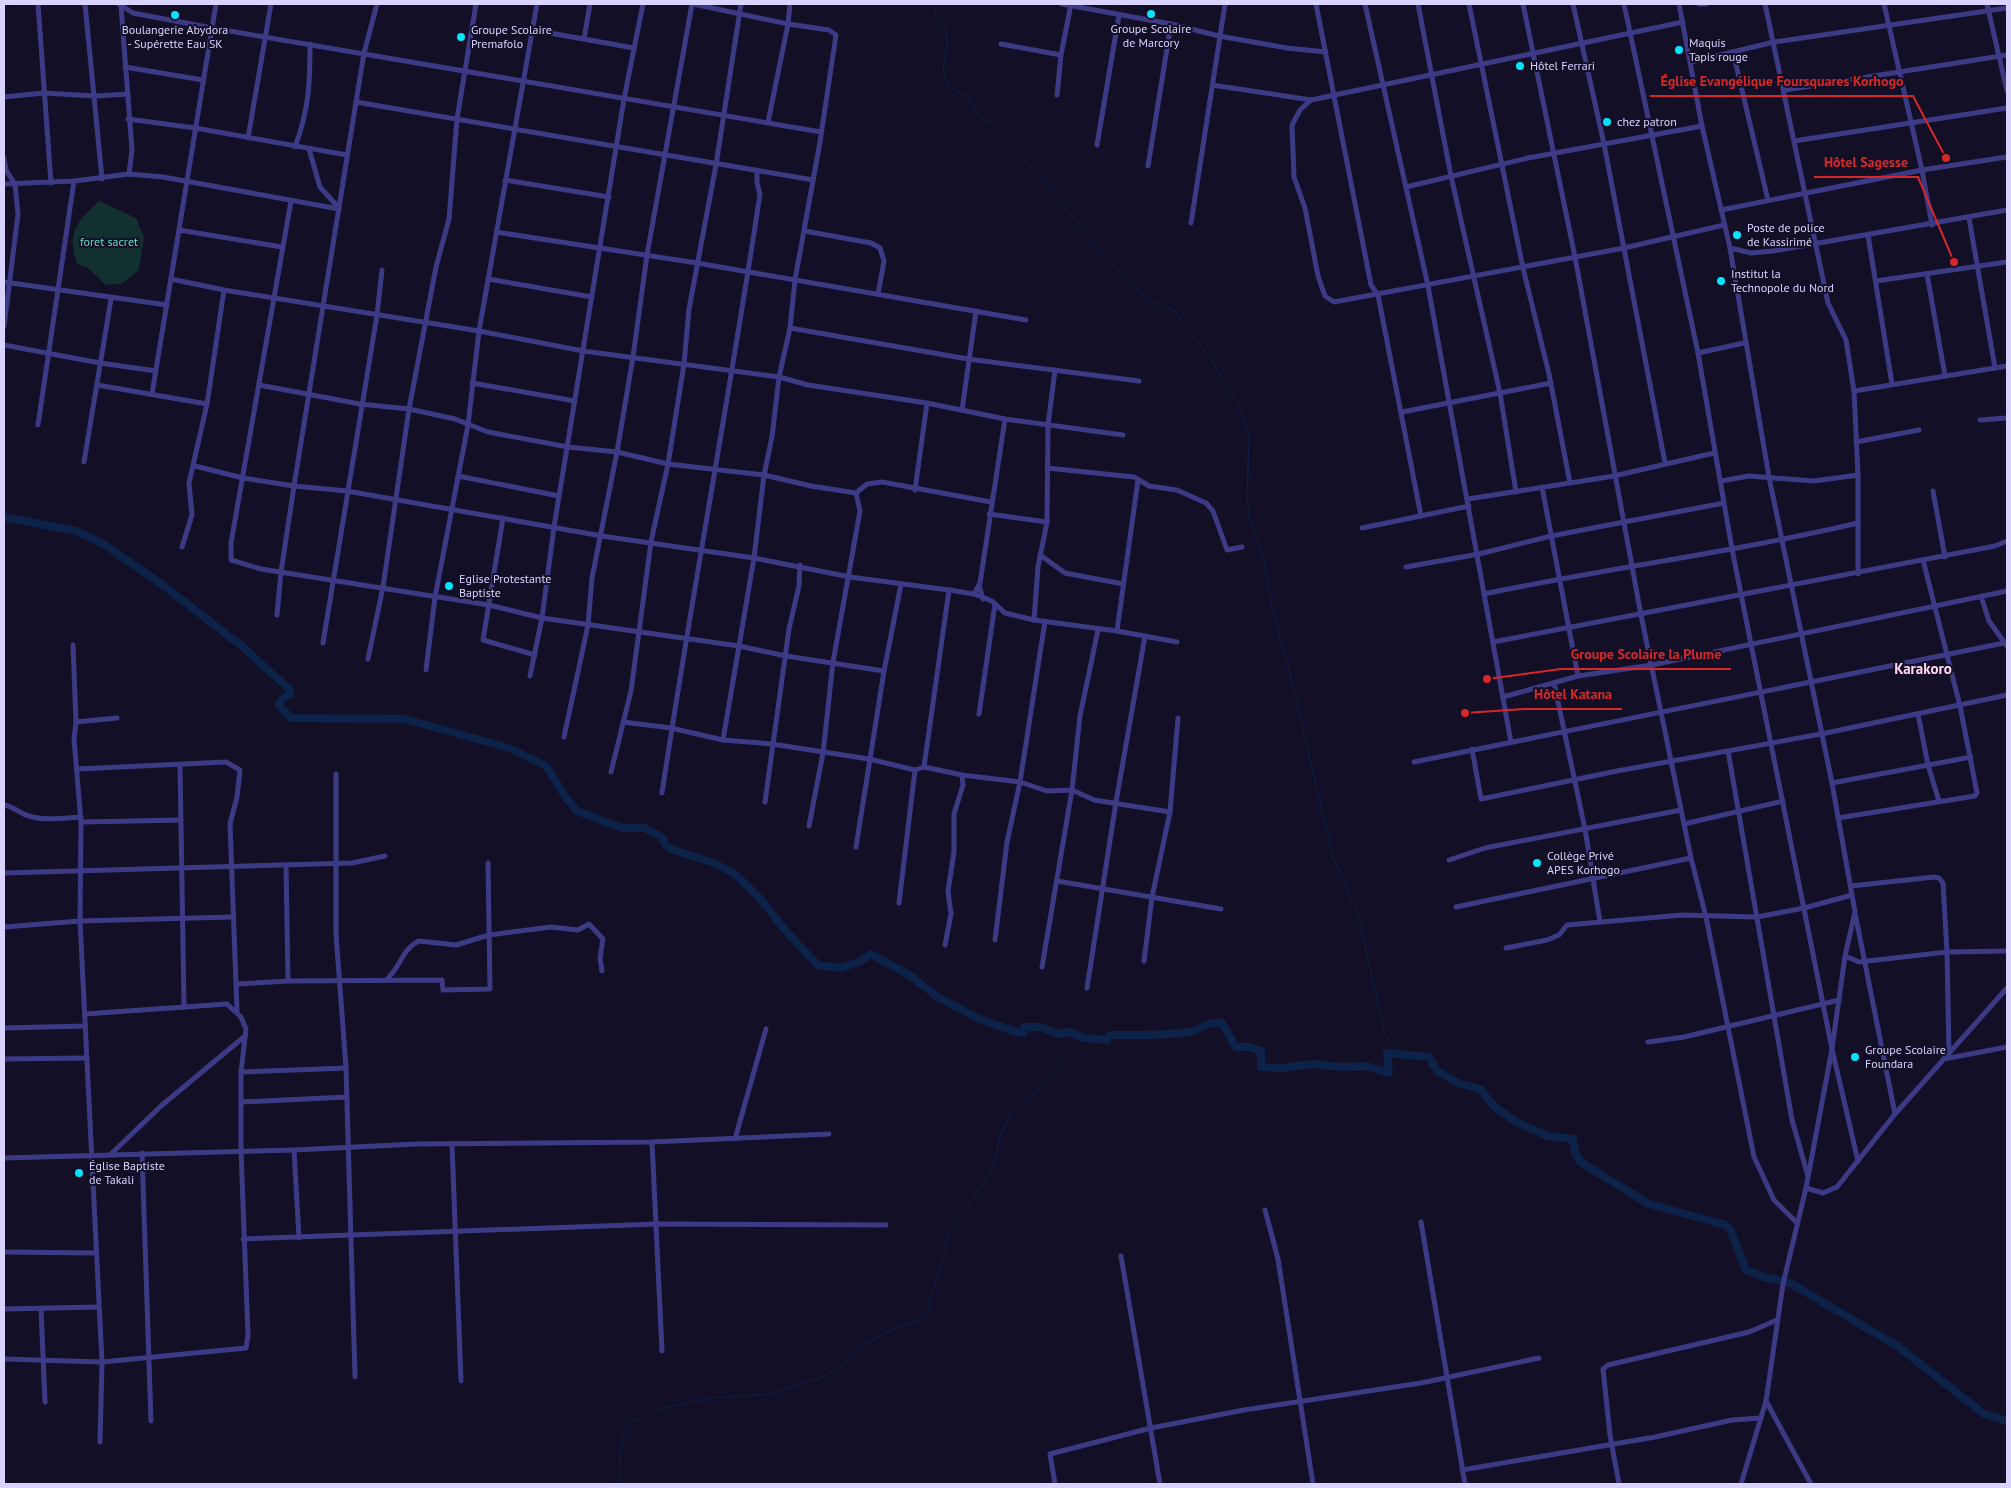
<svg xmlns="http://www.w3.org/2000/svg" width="2011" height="1488" viewBox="0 0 2011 1488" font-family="'PT Sans',sans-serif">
  <rect width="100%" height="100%" fill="#130f26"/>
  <!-- green -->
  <path fill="#12302f" d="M99,201l37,17 8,19 -5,33 -18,14 -15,1 -18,-17 -11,-4c-10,-32 -1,-42 22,-63z"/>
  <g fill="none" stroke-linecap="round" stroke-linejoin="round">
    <!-- stream -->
    <g stroke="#0c2248" stroke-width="1">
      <path d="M934,4c2,18 10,18 12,28 5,23 -10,28 3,55l18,9 14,23 13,4 129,154 27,24 25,10 37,50 28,45 9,33 -2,58 2,21 15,44 8,45 18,67 43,183 25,58 27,119 14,19"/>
      <path d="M621,1484c-3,-23 -2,-40 8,-61l34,-15 47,-10 63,-4 50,-17 23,-14 18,-18 20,-12 34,-13 9,-8 23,-80 42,-62 9,-37 11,-22 28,-23 14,-19 30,-31"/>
    </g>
    <!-- river -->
    <path stroke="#0c2248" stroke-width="8" d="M4,517l72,14 26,12 58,40 83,64 46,42 2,4 -9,6 -3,6 12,13 114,1 104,29 37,18 21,33 10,12 45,17h22l18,9 3,7 6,5 43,14 21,11 25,24 23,30 35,37 23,3 18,-6 12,-8 38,21 29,22 41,22 38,13 6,1 2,-6h15l19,7 11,-2 14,6 23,2 3,-5c25,0 53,1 79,-3 12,-2 17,-11 33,-9l14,24h13l12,4v16l20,1 32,-4 29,3 25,-1 22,7 -2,-20 42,4 8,14 21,12 22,6 15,18 21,15 32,14 25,3 2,13 5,10 69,42 77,21 4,4 16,41 18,7 26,6 109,64 85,67 23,7"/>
    <!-- minor -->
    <g stroke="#3d3a85" stroke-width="5">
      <path d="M38,4l13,179"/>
      <path d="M85,4l17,175"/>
      <path d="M119,4l14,9 79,15 609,104"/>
      <path d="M693,4l95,20 41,6 7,5 -16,107 -25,138 -5,48 -11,49 -7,60 -8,38 -10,83 -31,182"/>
      <path d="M1062,4l109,20 48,12 68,12 39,4"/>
      <path d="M1316,4l55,281 7,10 43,221"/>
      <path d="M1365,4l63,282 83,456"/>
      <path d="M1418,4l33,172 49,217 16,99"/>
      <path d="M1469,4l54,264 26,106 21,109"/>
      <path d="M1523,4l52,253 66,358 50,243 15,59 48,240 20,43 24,24"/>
      <path d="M1573,4l31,140 61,319"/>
      <path d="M1624,4l74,349 34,196 100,500 26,112"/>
      <path d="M1679,4l23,122 28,122 39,229 63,306 23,129 -10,44 -13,93 -26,139 -23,96 -17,117 -25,83"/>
      <path d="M1699,4h7"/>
      <path d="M1765,4l63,299 18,37 8,51 4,84v99"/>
      <path d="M1884,4l38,166 10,55"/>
      <path d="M1987,4l20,87"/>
      <path d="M121,6l11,144 -3,24"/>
      <path d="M533,30l101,18"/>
      <path d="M584,39l6,-35"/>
      <path d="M1001,44l60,11"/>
      <path d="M1733,52l35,148"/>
      <path d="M1691,62l83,-20 233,-34"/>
      <path d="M125,67l78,13"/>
      <path d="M1212,85l99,15 372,-78"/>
      <path d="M1785,90l222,-35"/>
      <path d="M1057,95l4,-40 10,-51"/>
      <path d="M4,97l40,-4 52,3 32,-2"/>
      <path d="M1311,100l-11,10 -8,15 2,52 11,31 13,68 7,20 9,6 290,-54 100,-23"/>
      <path d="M356,102l457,78"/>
      <path d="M128,119l67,9 152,27"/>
      <path d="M768,122l20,-98 2,-20"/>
      <path d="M248,138l23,-134"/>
      <path d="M1794,141l213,-33"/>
      <path d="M1097,145l22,-130"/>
      <path d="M295,147c14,-38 15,-63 15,-103"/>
      <path d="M309,149l11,38 19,21"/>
      <path d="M4,158l2,12 9,14 3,30 -14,113"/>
      <path d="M1148,166l23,-142"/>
      <path d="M505,180l104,17"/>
      <path d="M4,184l70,-3 55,-7 34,3 176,32"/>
      <path d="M1406,187l122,-29 174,-32"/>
      <path d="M291,201l-60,342v17l30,9 228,36 53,13 197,28 47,10 98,15"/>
      <path d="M1721,210l201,-40 85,-13"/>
      <path d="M1969,218l26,150"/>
      <path d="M1191,223l34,-219"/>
      <path d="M179,230l103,17"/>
      <path d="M805,231l66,12 9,5 4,13 -6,33"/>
      <path d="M496,232l201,31 329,57"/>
      <path d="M1868,235l24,149"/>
      <path d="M1730,248l21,5 22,-2 234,-41"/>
      <path d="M1927,274l18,102"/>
      <path d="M171,279l53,11 255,41 104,20 196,26 29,8 119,18 78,16 118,16"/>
      <path d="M488,279l104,18"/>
      <path d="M1876,281l131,-19"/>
      <path d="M4,282l163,23"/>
      <path d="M790,328l178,31 171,22"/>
      <path d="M4,345l96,18 56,8"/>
      <path d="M1698,353l46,-10"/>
      <path d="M472,383l103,18"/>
      <path d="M97,385l110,19"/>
      <path d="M259,385l101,19 49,5 46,10 33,13 80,15 49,5 51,12 96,11 47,11 45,7 11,-9 15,-2 109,20"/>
      <path d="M1854,391l153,-25"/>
      <path d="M152,394l64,-390"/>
      <path d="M962,410l14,-99"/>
      <path d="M1402,412l149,-29"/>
      <path d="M1980,420l27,-2"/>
      <path d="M38,425l36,-244"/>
      <path d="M1856,442l63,-12"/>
      <path d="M84,462l27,-163"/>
      <path d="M195,466l48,12 51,8 53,5 255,45 152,22 96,19 99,13 25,4 18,7 13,12 29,7 83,11 60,11"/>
      <path d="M1047,468l87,9 15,9 28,4 11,5 18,8 7,8 14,39 15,-3"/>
      <path d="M458,476l101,20"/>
      <path d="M1721,481l28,-5 65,5 44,-6"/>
      <path d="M1542,487l36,189"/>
      <path d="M915,490l12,-87"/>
      <path d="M1933,491l12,66"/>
      <path d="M1468,499l146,-23 100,-23"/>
      <path d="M989,514l58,8"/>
      <path d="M503,518l-20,122 52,15"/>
      <path d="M1362,528l107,-22"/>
      <path d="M182,547l10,-32 -3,-32 18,-79 17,-114"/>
      <path d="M1040,555l25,18 58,11"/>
      <path d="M1406,567l73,-13 72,-18 173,-33"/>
      <path d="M979,585l4,14"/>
      <path d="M974,594l6,-11 25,-164"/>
      <path d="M1484,594c124,-26 250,-42 374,-71"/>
      <path d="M1981,596l8,25 18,25"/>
      <path d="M277,615l4,-43 13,-86 62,-384 8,-49 13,-49"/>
      <path d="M1034,620l4,-53 9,-45 1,-97 7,-55"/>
      <path d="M1117,631l21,-151"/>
      <path d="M1493,642l502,-96 12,-5"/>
      <path d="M323,643l54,-328 5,-45"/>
      <path d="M73,645l3,77 -2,17 7,83 -1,99 22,441 -2,80"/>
      <path d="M368,659l15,-72 26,-178 27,-142 13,-48 8,-100 19,-115"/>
      <path d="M426,670l9,-73 33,-172 11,-94 58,-327"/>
      <path d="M530,676l12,-58 12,-91 70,-428 19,-95"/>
      <path d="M1554,683l31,146 15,93"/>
      <path d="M1503,697l75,-21 74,-11 355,-74"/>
      <path d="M979,714l16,-110"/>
      <path d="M1918,714l10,51 11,36"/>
      <path d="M76,722l41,-4"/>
      <path d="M623,722l48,6 52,12 49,4 97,15 46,11 9,-3 38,8 58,7 27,9 25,-1 22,10 76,12"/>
      <path d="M564,737l24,-112 4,-47 25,-126 16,-95 14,-102 45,-251"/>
      <path d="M1472,749l9,50 136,-28 204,-37 186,-39"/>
      <path d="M1728,751l64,369 16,56"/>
      <path d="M1414,762l590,-119"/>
      <path d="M180,765l4,242"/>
      <path d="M924,767l25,-177"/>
      <path d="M77,769l149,-7 14,8 -3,27 -7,27 7,187"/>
      <path d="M611,772l20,-81 20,-149 17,-78 16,-100 5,-55 27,-144 25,-161"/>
      <path d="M336,774v160l10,134 9,309"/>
      <path d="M1832,783l139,-26"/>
      <path d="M662,793c30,-200 68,-399 98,-599l-3,-11v-11"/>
      <path d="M765,802l24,-173 10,-43 1,-21"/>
      <path d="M4,805c12,2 15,9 25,11 16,5 35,2 52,1"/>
      <path d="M1838,818l137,-22 2,-3 -17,-87 -37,-146"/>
      <path d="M81,822l100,-2"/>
      <path d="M1684,824l99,-23"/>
      <path d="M809,826l14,-73 10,-91 27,-151 -4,-18"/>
      <path d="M856,847l28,-176 17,-87"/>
      <path d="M1449,860l36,-12 196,-38"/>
      <path d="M286,865l2,116"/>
      <path d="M4,873l348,-10 33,-7"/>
      <path d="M1057,881l164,28"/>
      <path d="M1851,886l83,-9 5,1 4,5 4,69 2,102"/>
      <path d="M899,903l16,-133"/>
      <path d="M1456,907l235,-49"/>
      <path d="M1855,913l40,201"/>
      <path d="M4,927l76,-6 152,-4"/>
      <path d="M995,940l12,-98 13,-60 25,-161"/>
      <path d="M945,945l6,-31 -3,-23 6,-39v-38l9,-29 -1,-10"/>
      <path d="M1506,948l41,-8 12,-5 8,-10 115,-10 75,2 47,-9 48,-13"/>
      <path d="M1845,956l14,6 88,-10 60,-1"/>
      <path d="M1144,961l8,-64 18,-85 8,-94"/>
      <path d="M1042,967l30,-177 8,-74 18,-86"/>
      <path d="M388,978c12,-11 15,-30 31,-37l37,4 33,-10 62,-8 27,3 11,-6 14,15 -3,19 2,13"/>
      <path d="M237,984l51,-3 154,-1 1,10 47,-1 -2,-126"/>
      <path d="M1087,988l29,-186 29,-166"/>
      <path d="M4,1028l82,-2"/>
      <path d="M1648,1042l36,-5 155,-37"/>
      <path d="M4,1059l83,-1"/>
      <path d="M1944,1059l63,-12"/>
      <path d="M241,1072l105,-4"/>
      <path d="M241,1102l106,-5"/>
      <path d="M735,1139l31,-110"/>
      <path d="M652,1142l10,209"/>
      <path d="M452,1144l9,237"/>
      <path d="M294,1150l5,88"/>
      <path d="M142,1153l9,268"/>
      <path d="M111,1154l50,-48 84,-70"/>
      <path d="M4,1158l290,-8 122,-6 236,-2 177,-8"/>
      <path d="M1806,1188l17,5 14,-6 58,-73 112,-126"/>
      <path d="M1265,1210l13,49 35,225"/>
      <path d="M1421,1222l44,262"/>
      <path d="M243,1239l414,-15 229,1"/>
      <path d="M4,1252l91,1"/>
      <path d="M1121,1256l39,228"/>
      <path d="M4,1309l94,-2"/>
      <path d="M41,1309l4,93"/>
      <path d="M4,1359l98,3 144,-14 2,-13 -7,-184v-79l5,-43 -5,-12 -14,-13 -142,10"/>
      <path d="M1766,1401l45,83"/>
      <path d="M1462,1470l193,-33 77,-17 29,-2"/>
      <path d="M1055,1484l-5,-30 101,-26 93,-18 177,-27 118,-25"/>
      <path d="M1619,1484l-9,-49 -7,-66 5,-4 141,-33 28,-12"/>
    </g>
  </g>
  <!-- markers -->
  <g fill="#00e5ff" stroke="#130f26" stroke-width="2">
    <circle cx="1151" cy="14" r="5"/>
    <circle cx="175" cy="15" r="5"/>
    <circle cx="461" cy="37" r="5"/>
    <circle cx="1679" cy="50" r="5"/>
    <circle cx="1520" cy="66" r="5"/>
    <circle cx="1607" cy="122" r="5"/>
    <circle cx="1737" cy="235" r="5"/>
    <circle cx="1721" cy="281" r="5"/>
    <circle cx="449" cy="586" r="5"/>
    <circle cx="1537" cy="863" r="5"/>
    <circle cx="1855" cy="1057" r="5"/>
    <circle cx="79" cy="1173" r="5"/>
  </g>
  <g text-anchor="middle" stroke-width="4" stroke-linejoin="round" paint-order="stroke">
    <!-- poi labels -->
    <g font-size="12" fill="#d9d4ff" stroke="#130f26" text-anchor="start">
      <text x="1151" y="33" text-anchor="middle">Groupe Scolaire<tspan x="1151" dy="14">de Marcory</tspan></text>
      <text x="175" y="34" text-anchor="middle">Boulangerie Abydora<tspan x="175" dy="14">- Supérette Eau SK</tspan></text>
      <text x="471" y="34">Groupe Scolaire<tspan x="471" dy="14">Premafolo</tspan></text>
      <text x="1689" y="47">Maquis<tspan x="1689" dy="14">Tapis rouge</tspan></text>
      <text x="1530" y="70">Hôtel Ferrari</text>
      <text x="1617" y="126">chez patron</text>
      <text x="1747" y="232">Poste de police<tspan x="1747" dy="14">de Kassirimé</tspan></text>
      <text x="1731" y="278">Institut la<tspan x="1731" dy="14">Technopole du Nord</tspan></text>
      <text x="459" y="583">Eglise Protestante<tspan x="459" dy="14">Baptiste</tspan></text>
      <text x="1547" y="860">Collège Privé<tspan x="1547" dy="14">APES Korhogo</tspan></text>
      <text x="1865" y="1054">Groupe Scolaire<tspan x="1865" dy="14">Foundara</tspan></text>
      <text x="89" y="1170">Église Baptiste<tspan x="89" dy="14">de Takali</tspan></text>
    </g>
    <!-- park labels -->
    <g font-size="12" fill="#5fe0c0" stroke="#130f26">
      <text x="109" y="246">foret sacret</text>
    </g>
    <!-- quarter labels -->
    <g font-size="15" font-weight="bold" fill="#ffd6f0" stroke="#130f26">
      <text x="1923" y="674">Karakoro</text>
    </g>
  </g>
  <!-- callouts -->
  <path fill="none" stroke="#d62828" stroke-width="2" d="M1946 158L1913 96H1650M1954 262L1918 177H1814M1487 679L1561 669H1731M1465 713L1524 709H1622"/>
  <g fill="#d62828" stroke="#130f26" stroke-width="2">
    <circle cx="1946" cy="158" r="5"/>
    <circle cx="1954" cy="262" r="5"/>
    <circle cx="1487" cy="679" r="5"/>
    <circle cx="1465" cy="713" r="5"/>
  </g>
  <g font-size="14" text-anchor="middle" font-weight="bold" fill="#d62828" stroke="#130f26" stroke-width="4" stroke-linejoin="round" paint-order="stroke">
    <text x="1782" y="86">Église Evangélique Foursquares Korhogo</text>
    <text x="1866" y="167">Hôtel Sagesse</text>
    <text x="1646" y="659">Groupe Scolaire la Plume</text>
    <text x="1573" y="699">Hôtel Katana</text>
  </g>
  <!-- border -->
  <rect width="2011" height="1488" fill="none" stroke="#d9d4ff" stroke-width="10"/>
</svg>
